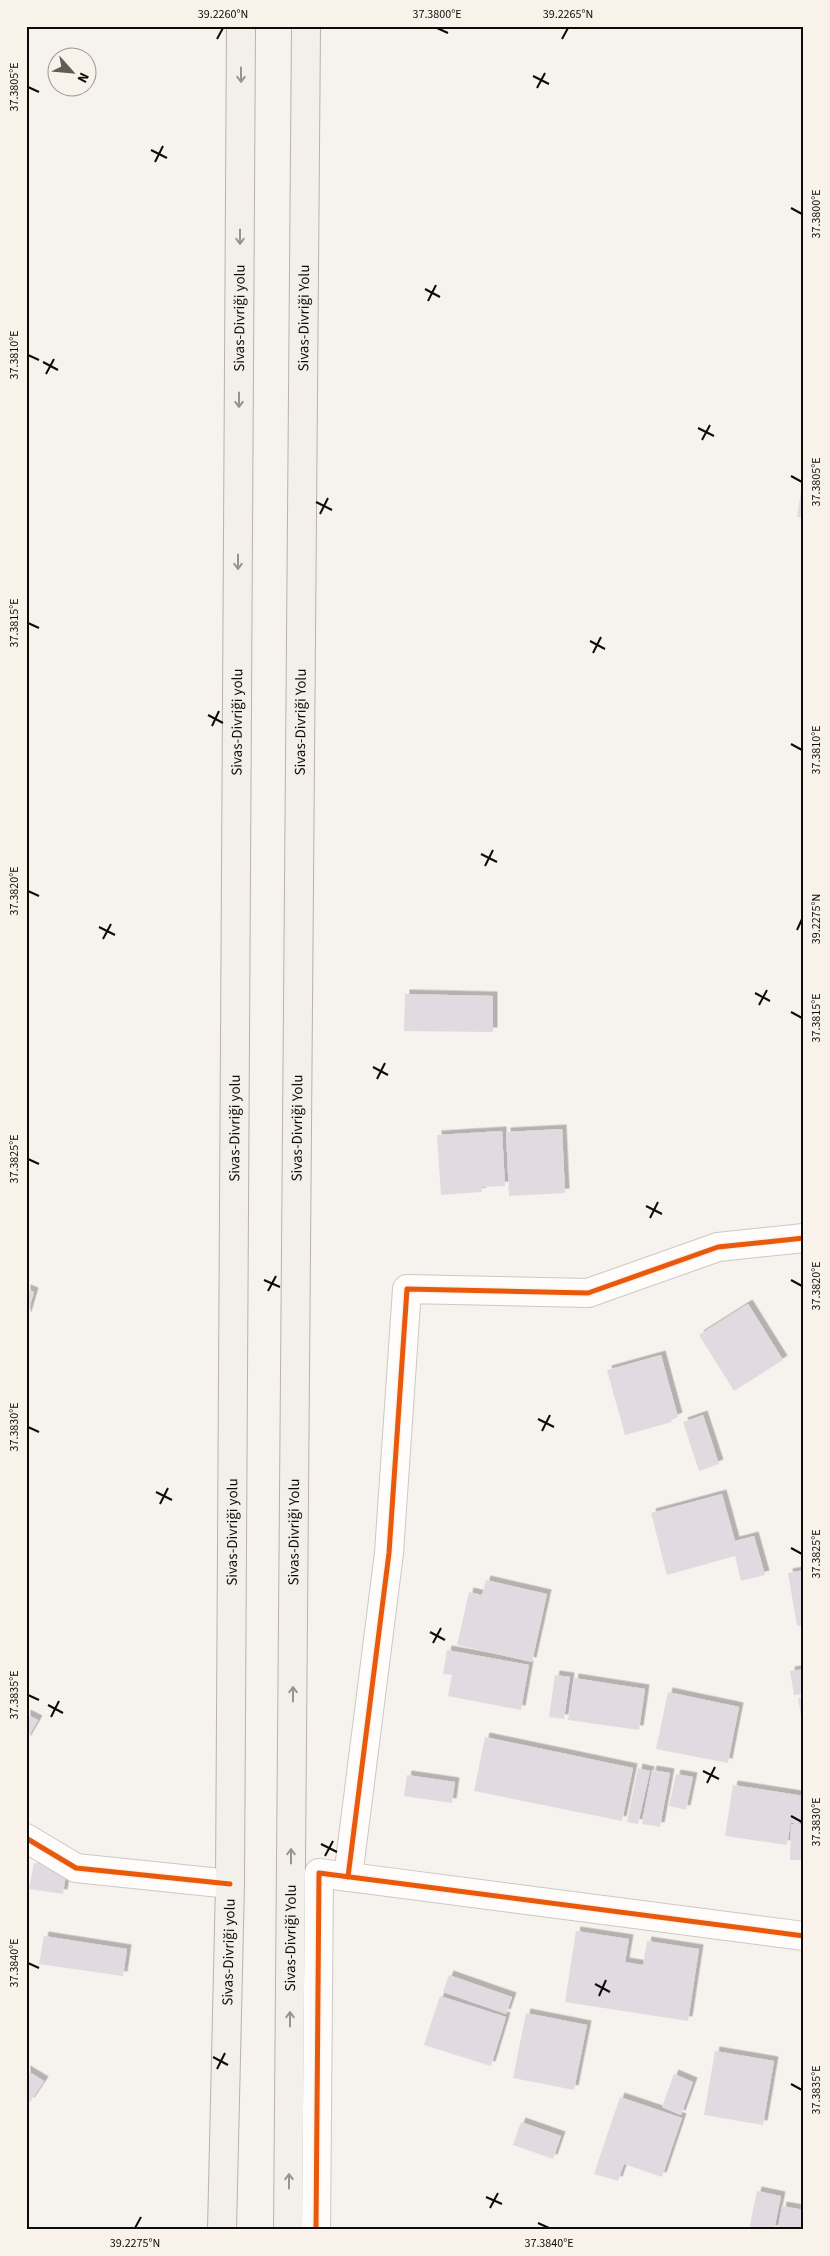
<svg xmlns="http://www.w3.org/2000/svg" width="830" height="2256" viewBox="0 0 830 2256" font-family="'Source Sans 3',sans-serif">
  <defs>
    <filter id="shadow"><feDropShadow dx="4.5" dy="-4.5" stdDeviation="0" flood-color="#0004"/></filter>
  </defs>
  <rect width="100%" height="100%" fill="#f6f2ee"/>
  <!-- building -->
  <g fill="#e1dbe1" filter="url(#shadow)">
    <path d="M803,479h1v38h-7z"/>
    <path d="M405,994l88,2v36l-89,-1z"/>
    <path d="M562,1129l3,64 -56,3 -3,-64z"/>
    <path d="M502,1131l3,55 -24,1 1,5 -41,3 -4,-60z"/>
    <path d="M26,1289l8,3 -7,24h-1z"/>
    <path d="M748,1304l35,56 -49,31 -35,-56z"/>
    <path d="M661,1355l17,62 -7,3 1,2 -47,13 -18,-65z"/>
    <path d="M703,1415l16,49 -20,7 -16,-49z"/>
    <path d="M722,1494l13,47 19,-5 11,39 -24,6 -6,-25 -68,19 -16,-62z"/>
    <path d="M804,1570v55l-7,1 -9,-53z"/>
    <path d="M486,1580l61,14 -15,68 -75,-17 12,-53 13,3z"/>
    <path d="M447,1650l82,15 -8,45 -73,-14 4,-21 -9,-1z"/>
    <path d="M804,1669v25l-10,1 -4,-24z"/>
    <path d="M555,1675l15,2 -6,42 -15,-2z"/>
    <path d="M574,1678l71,11 -6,41 -71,-10z"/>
    <path d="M668,1692l71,15 -11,56 -72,-14z"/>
    <path d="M804,1697v25h-2l-4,-24z"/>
    <path d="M26,1714l12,6 -12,21z"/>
    <path d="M485,1737l148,31 -11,53 -148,-30z"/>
    <path d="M638,1768l12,3 -12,53 -11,-2z"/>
    <path d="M652,1770l18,3 -10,54 -18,-3z"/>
    <path d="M676,1774l17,3 -7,33 -17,-4z"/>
    <path d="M407,1775l48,7 -3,21 -48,-7z"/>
    <path d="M733,1785l71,11 -5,28 -8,-2v-3l-4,26 -62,-9z"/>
    <path d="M791,1824h13v36h-14z"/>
    <path d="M34,1863l33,5 -4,26 -34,-5z"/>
    <path d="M576,1931l53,8 -4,23 18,3 4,-24 52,8 -11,72 -123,-19z"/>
    <path d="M44,1936l83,13 -4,27 -84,-12z"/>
    <path d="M449,1975l63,22 -6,17 -63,-22z"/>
    <path d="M440,1996l66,21 -15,49 -67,-21z"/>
    <path d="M526,2013l61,12 -13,65 -61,-12z"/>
    <path d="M715,2051l59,10 -11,64 -59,-10z"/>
    <path d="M26,2070l18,11 -14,21 -4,-3z"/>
    <path d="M674,2074l19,8 -12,33 -19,-8z"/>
    <path d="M620,2097l62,21 -20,59 -38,-13 -6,17 -24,-7z"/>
    <path d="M521,2122l40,14 -8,23 -40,-14z"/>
    <path d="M757,2191l24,5 -7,34h-25z"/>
    <path d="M782,2206l22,4v20h-26z"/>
  </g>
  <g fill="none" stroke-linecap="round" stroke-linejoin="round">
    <!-- minor casing -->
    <g stroke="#cbc8c5" stroke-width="30">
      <g id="minor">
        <path d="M26,1838l50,30 154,16"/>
        <path d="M348,1877l41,-324 18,-264 181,4 130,-46 86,-9"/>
        <path d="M316,2230l3,-357 485,63"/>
      </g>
    </g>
    <!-- primary casing -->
    <g stroke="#bbb1a8" stroke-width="30">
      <g id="primary">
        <path id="s1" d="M222,2230l8,-346 11,-1858"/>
        <path id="s2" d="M288,2230l18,-2204"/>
      </g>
    </g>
    <!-- minor -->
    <use href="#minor" stroke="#fefdfc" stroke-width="28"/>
    <!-- primary -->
    <use href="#primary" stroke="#f3efea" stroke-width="28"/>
    <!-- cycleway casing -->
    <g stroke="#f9f2eb" stroke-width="8">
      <g id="cycleway">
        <path d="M26,1838l50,30 154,16"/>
        <path d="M348,1877l41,-324 18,-264 181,4 130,-46 86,-9"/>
        <path d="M316,2230l3,-357 485,63"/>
      </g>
    </g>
    <!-- cycleway -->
    <use href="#cycleway" stroke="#e8590c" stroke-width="5"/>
  </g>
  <!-- one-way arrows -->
  <defs><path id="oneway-shaft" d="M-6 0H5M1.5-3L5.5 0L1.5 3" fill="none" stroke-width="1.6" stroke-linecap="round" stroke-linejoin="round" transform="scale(1.25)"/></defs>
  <g stroke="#979490">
    <use href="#oneway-shaft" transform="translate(241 75) rotate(90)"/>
    <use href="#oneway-shaft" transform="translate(240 237) rotate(90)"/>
    <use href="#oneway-shaft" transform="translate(239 400) rotate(90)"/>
    <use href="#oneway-shaft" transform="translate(238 562) rotate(90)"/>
    <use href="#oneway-shaft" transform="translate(293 1694) rotate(-90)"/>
    <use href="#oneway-shaft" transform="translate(291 1856) rotate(-90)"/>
    <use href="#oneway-shaft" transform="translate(290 2019) rotate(-90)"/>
    <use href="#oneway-shaft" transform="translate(289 2181) rotate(-90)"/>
  </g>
  <!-- ticks -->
  <path fill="none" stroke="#0d0b09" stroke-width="2" d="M437,28l11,5M217,39l6,-11M562,39l6,-11M533,76l16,8M28,87l11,5M537,88l8,-15M151,150l16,8M155,162l8,-16M791,208l11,6M425,289l15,8M428,301l8,-16M28,355l11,5M43,362l15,8M46,374l8,-15M698,428l16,8M702,440l8,-15M791,476l11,6M316,502l16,8M320,514l8,-16M28,623l11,5M590,641l15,8M593,653l8,-16M208,715l15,8M212,726l7,-15M791,744l11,6M481,854l16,8M485,866l8,-16M28,891l11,5M99,927l16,8M797,930l5,-11M103,939l8,-15M755,993l15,8M759,1005l8,-15M791,1012l11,6M373,1067l15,8M377,1079l8,-16M28,1159l11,5M646,1206l16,8M650,1218l8,-16M264,1280l16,7M791,1280l11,6M268,1291l8,-15M538,1419l16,8M28,1427l11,5M542,1431l8,-16M156,1492l16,8M160,1504l8,-16M791,1548l11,6M430,1632l15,8M433,1643l8,-15M28,1695l11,5M48,1705l15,8M51,1717l8,-16M703,1771l16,8M707,1783l8,-16M791,1816l11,6M321,1844l16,8M325,1856l8,-15M28,1963l11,5M595,1984l15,8M599,1996l7,-16M213,2057l15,8M217,2069l8,-16M791,2084l11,6M486,2197l16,7M490,2208l8,-15M538,2223l11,5M135,2228l6,-11"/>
  <g text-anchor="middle" stroke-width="4.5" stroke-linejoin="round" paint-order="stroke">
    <!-- street labels -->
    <g font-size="15" fill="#0d0b09" stroke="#f9f2eb">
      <text dy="5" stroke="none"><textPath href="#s1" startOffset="1912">Sivas-Divriği yolu</textPath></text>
      <text dy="5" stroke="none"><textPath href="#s2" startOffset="1912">Sivas-Divriği Yolu</textPath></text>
      <text dy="5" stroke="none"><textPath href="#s1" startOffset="1508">Sivas-Divriği yolu</textPath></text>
      <text dy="5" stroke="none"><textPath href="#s2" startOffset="1508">Sivas-Divriği Yolu</textPath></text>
      <text dy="5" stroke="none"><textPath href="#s1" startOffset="1102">Sivas-Divriği yolu</textPath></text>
      <text dy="5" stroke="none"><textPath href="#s2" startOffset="1102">Sivas-Divriği Yolu</textPath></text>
      <text dy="5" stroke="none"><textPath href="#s1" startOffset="698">Sivas-Divriği yolu</textPath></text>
      <text dy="5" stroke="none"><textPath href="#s2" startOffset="698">Sivas-Divriği Yolu</textPath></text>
      <text dy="5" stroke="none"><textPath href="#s2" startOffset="292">Sivas-Divriği Yolu</textPath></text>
      <text dy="5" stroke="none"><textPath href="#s1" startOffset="278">Sivas-Divriği yolu</textPath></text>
    </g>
  </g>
  <!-- border -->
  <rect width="830" height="2256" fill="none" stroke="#f9f2eb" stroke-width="55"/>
  <!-- north arrow -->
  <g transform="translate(72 72) rotate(117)"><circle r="24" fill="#f9f2eb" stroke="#9b9691"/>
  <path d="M0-4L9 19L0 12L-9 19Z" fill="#5f5c59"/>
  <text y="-8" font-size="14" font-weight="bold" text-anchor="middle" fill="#0d0b09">N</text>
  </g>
  <rect x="28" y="28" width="774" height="2200" fill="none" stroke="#0d0b09" stroke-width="2"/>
  <g font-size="12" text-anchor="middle" fill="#0d0b09">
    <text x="223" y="18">39.2260°N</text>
    <text x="437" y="18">37.3800°E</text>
    <text x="568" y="18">39.2265°N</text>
    <text transform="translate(14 87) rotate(-90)" y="4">37.3805°E</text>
    <text transform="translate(816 214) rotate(-90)" y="4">37.3800°E</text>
    <text transform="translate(14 355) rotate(-90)" y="4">37.3810°E</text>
    <text transform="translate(816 482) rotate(-90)" y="4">37.3805°E</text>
    <text transform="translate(14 623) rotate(-90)" y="4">37.3815°E</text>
    <text transform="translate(816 750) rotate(-90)" y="4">37.3810°E</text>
    <text transform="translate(14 891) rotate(-90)" y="4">37.3820°E</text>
    <text transform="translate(816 919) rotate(-90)" y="4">39.2275°N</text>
    <text transform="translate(816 1018) rotate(-90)" y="4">37.3815°E</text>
    <text transform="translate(14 1159) rotate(-90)" y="4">37.3825°E</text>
    <text transform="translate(816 1286) rotate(-90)" y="4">37.3820°E</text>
    <text transform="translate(14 1427) rotate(-90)" y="4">37.3830°E</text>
    <text transform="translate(816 1554) rotate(-90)" y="4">37.3825°E</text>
    <text transform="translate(14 1695) rotate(-90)" y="4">37.3835°E</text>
    <text transform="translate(816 1822) rotate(-90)" y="4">37.3830°E</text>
    <text transform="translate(14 1963) rotate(-90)" y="4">37.3840°E</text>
    <text transform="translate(816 2090) rotate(-90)" y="4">37.3835°E</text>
    <text x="135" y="2247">39.2275°N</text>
    <text x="549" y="2247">37.3840°E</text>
  </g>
</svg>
